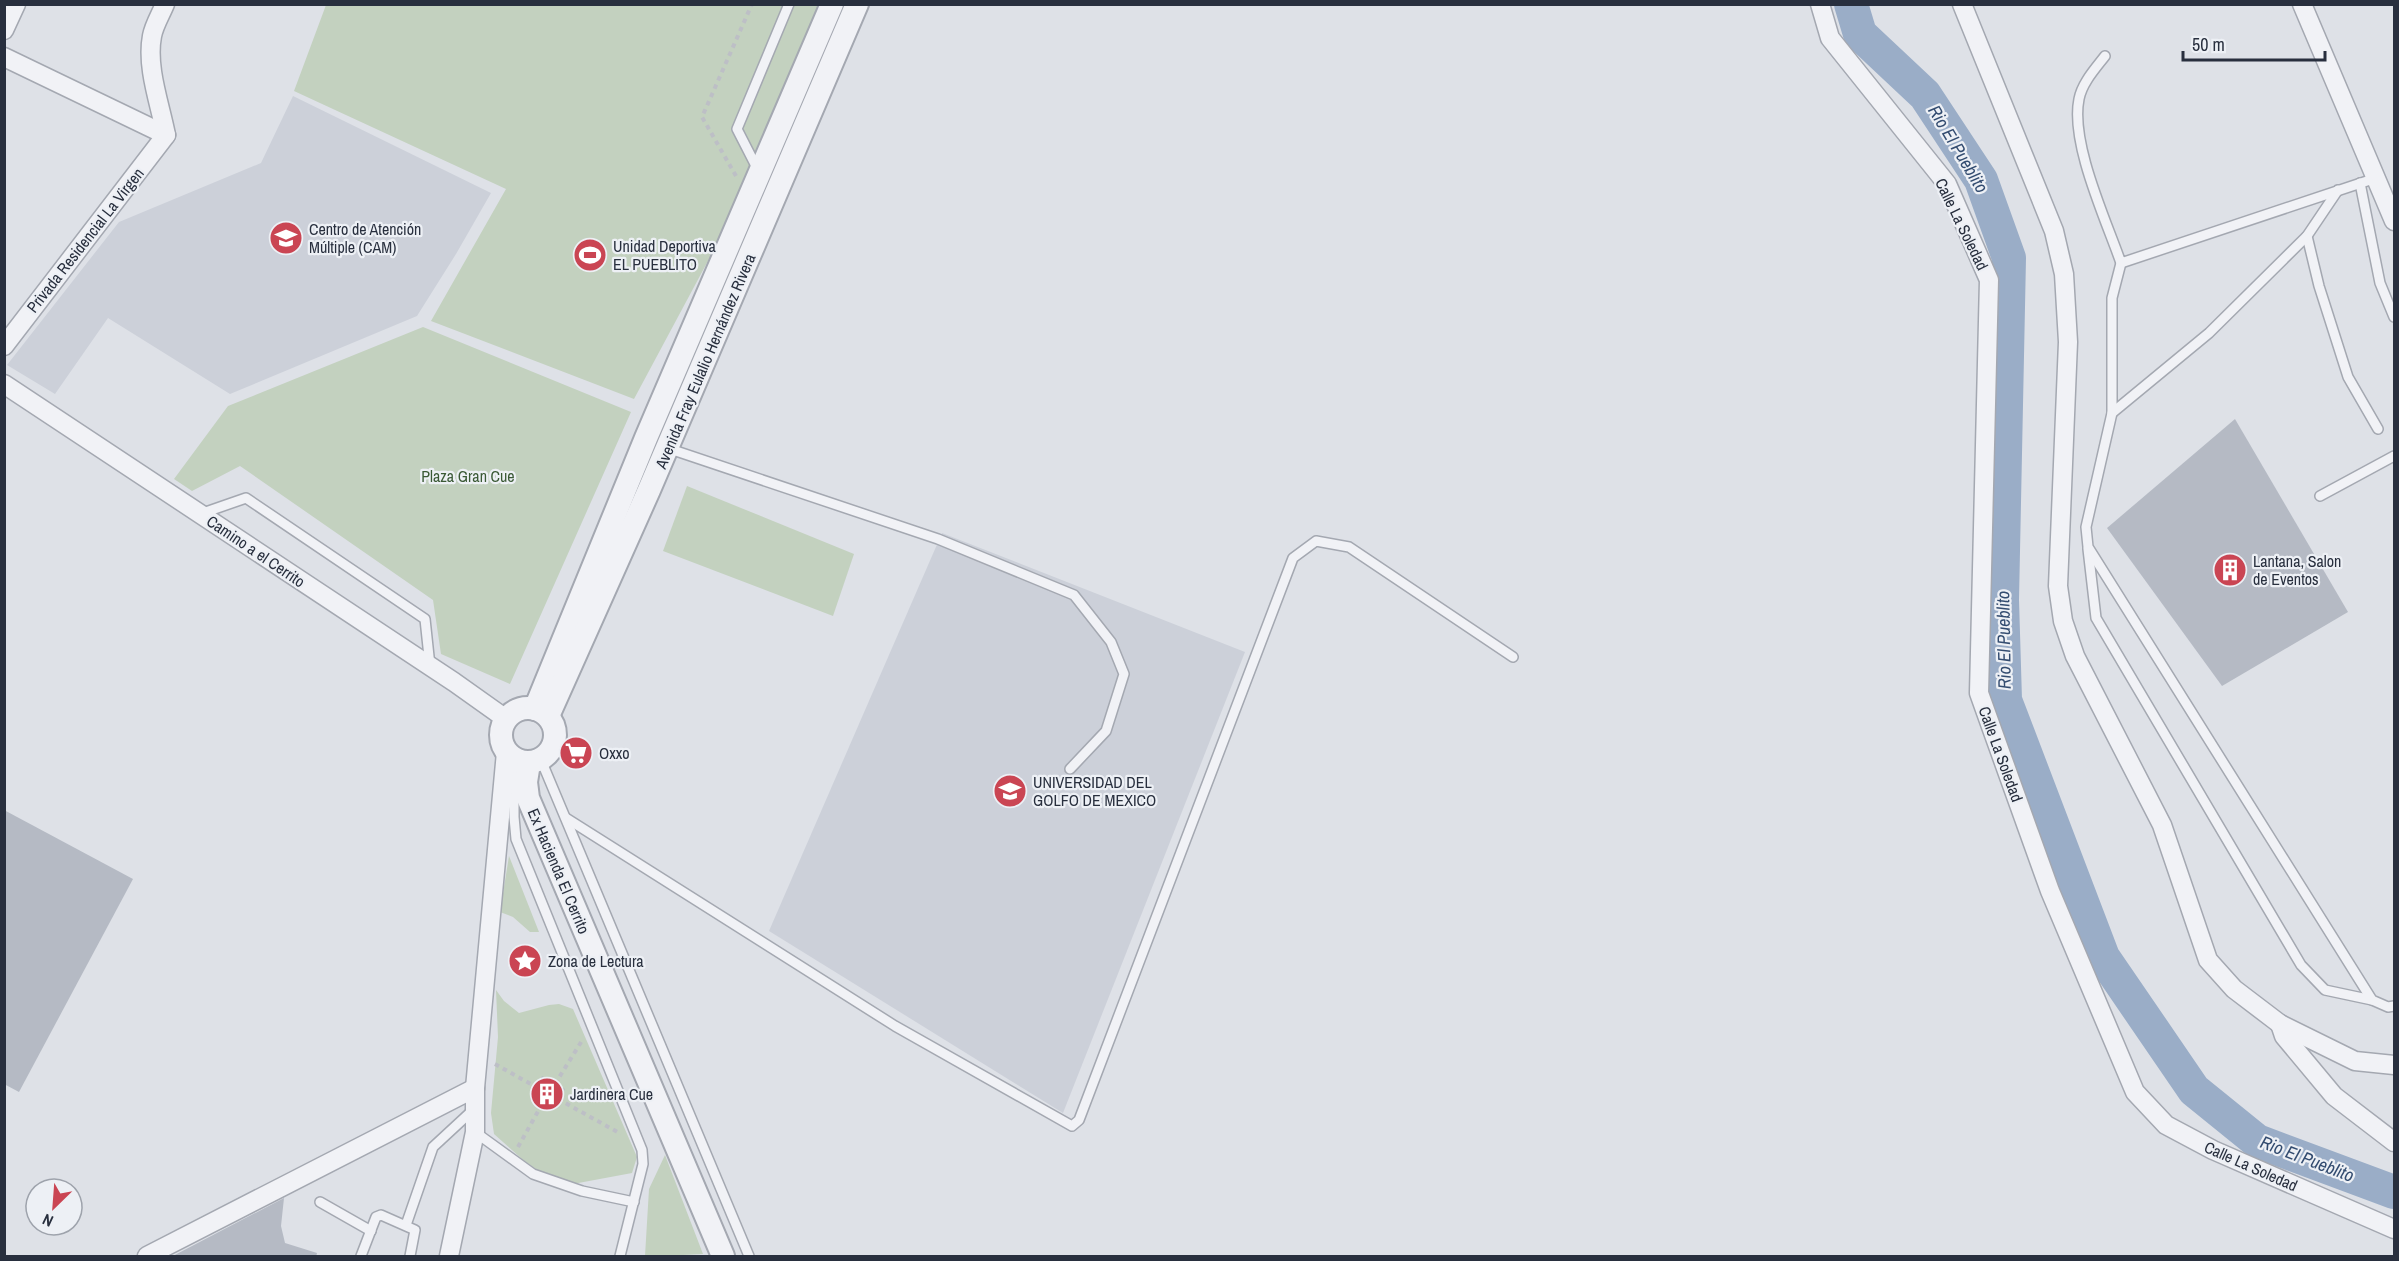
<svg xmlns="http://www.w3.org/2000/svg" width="2399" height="1261" viewBox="0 0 2399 1261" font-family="'Archivo Narrow',sans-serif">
  <rect width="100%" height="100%" fill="#dee1e7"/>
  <!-- built -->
  <g fill="#ccd0d9">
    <path d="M293,96l198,97 -35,61 -39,62 -187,78 -122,-76 -53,76 -48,-29 112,-143 142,-59z"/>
    <path d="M942,533l303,119 -182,461 -294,-182z"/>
  </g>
  <!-- green -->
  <g fill="#c3d1bf">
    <path d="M326,5h495l-67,170 -120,224 -203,-78 75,-132 -212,-98z"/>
    <path d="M423,327l208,85 -121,272 -69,-30 -8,-54 -193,-134 -48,25 -18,-12 54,-73z"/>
    <path d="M687,486l167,68 -21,62 -170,-65z"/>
    <path d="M509,856l30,76h-9l-17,-15 -13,-5z"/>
    <path d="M496,990l8,11 15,12 30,-8 10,-1 14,5 64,148 -5,16 -59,11 -32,-11 -19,-14 -28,-25 -3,-21 7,-76z"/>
    <path d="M665,1155l38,99 -39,2h41h-60l4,-67z"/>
  </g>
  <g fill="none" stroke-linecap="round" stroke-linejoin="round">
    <!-- river -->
    <path stroke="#9aadc7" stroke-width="34" d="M1851,4l9,30 65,61 56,85 28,78 -7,342 3,100 98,257 91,133 63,51 137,51"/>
  </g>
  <!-- building -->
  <g fill="#b5bac4">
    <path d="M2235,419l113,193 -126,74 -115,-158z"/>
    <path d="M4,810l129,69 -114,213 -15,-8z"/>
    <path d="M542,1076l23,13 -14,22 -21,-12z"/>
    <path d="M284,1198l-3,28 4,17 32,10 -1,4h-145z"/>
  </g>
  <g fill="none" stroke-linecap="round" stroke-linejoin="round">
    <!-- service casing -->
    <g stroke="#a4a8b1" stroke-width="12">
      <g id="service">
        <path d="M2105,56c-10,13 -23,27 -26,43 -9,44 27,121 42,164l255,-85"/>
        <path d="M758,170l-21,-41 52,-125"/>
        <path d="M2360,183l20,100 14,34"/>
        <path d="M2307,236l12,50 29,91 30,52"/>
        <path d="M2121,263l-9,35v115l-26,114 2,20 284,453 16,7 6,-1"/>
        <path d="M2112,413l97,-80 98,-97 31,-46"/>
        <path d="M667,448l271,91 136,56 37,47 13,32 -18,57 -36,38"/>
        <path d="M2320,496l74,-40"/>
        <path d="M200,514l46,-16 179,121 5,47"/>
        <path d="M2088,549l8,69 205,347 24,25 47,10"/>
        <path d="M514,759v58l2,22 126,311 1,14 -23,92"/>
        <path d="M541,760l208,496"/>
        <path d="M566,818l329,208 177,100 7,-6 214,-562 23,-17 33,6 164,110"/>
        <path d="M475,1132l58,42 49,17 52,11"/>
        <path d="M320,1202l51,29"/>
        <path d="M406,1225l27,-78 40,-37"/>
        <path d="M361,1256l15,-39 5,-2 34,15 -5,26"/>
      </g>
    </g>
    <!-- minor casing -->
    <g stroke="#a4a8b1" stroke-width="21">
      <g id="minor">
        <path d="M1820,4l10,34 117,146 42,96 -10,413 71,198 85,201 31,33 47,25 181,79"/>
        <path d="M1962,4l92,227 10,43 4,68 -10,244 5,35 12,35 87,169 46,135 26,29 46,35 75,37 39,4"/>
        <path d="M2302,4l92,217"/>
        <path d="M4,30l12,-26"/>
        <path d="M4,57l162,78"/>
        <path d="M4,346l162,-211c-6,-31 -20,-68 -14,-99 2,-11 9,-22 13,-32"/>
        <path d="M4,384l450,298 52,37"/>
        <path d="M2280,1024l4,12 50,60 60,46"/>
        <path d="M147,1256l328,-168"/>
        <path d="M449,1256l26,-124v-44l31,-336"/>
      </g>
    </g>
    <!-- tertiary casing -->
    <g stroke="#a4a8b1" stroke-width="26">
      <g id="tertiary">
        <circle cx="528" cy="735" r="27"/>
        <path d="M535,709l111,-271 186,-434"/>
        <path d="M548,716l101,-226 208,-486"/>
        <path d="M529,763l-3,19 2,16 195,458"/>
      </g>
    </g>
    <!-- path -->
    <g stroke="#bdbfc6" stroke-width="4" stroke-dasharray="4.5 4.5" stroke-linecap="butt">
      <path d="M736,176l-34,-59 50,-113"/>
      <path d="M495,1064l41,23"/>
      <path d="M555,1084l28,-45"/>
      <path d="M558,1099l63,35"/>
      <path d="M518,1147l23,-41"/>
    </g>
    <!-- service -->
    <use href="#service" stroke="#f1f2f6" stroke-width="9"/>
    <!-- minor -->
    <use href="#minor" stroke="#f1f2f6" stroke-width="18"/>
    <!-- tertiary -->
    <use href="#tertiary" stroke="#f1f2f6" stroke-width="22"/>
  </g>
  <!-- icons -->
  <defs>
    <g id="school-disc" transform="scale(1.725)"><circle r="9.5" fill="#ca4553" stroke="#edf0f5"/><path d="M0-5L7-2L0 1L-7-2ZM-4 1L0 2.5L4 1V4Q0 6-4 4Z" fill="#fff"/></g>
    <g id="stadium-disc" transform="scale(1.725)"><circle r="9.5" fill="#ca4553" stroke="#edf0f5"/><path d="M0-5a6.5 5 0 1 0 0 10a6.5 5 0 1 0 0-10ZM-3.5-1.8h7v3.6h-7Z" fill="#fff"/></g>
    <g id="building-disc" transform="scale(1.725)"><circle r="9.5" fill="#ca4553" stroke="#edf0f5"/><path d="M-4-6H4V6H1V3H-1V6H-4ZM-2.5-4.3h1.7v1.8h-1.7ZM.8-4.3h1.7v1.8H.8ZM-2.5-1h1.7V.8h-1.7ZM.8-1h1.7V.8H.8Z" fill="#fff"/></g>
    <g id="supermarket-disc" transform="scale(1.725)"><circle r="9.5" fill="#ca4553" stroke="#edf0f5"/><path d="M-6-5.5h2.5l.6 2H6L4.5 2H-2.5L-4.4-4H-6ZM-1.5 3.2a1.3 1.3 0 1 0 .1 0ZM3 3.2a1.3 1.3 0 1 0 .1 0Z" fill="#fff"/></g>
    <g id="university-disc" transform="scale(1.725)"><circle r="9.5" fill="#ca4553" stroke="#edf0f5"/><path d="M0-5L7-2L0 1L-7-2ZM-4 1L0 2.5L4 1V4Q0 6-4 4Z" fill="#fff"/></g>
    <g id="sight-disc" transform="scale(1.725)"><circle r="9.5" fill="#ca4553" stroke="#edf0f5"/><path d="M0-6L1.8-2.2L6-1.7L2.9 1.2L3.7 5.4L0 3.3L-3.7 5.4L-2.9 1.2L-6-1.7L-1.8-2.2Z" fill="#fff"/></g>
  </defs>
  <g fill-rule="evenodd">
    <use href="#school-disc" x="286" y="238"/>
    <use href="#stadium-disc" x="590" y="255"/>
    <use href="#building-disc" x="2230" y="570"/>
    <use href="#supermarket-disc" x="576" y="753"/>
    <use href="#university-disc" x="1010" y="791"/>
    <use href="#sight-disc" x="525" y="961"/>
    <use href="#building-disc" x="547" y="1094"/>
  </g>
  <g text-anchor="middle" stroke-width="4.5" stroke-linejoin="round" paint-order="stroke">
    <!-- street labels -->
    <g font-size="16" fill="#282f3e" stroke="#edf0f5">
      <text transform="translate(1962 224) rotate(64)" y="6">Calle La Soledad</text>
      <text transform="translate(85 240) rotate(-52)" y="6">Privada Residencial La Virgen</text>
      <text transform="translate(705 361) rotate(-67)" y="6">Avenida Fray Eulalio Hernández Rivera</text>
      <text transform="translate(256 551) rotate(34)" y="6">Camino a el Cerrito</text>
      <text transform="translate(2001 754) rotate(70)" y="6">Calle La Soledad</text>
      <text transform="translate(559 871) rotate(67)" y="6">Ex Hacienda El Cerrito</text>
      <text transform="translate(2251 1166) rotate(24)" y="6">Calle La Soledad</text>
    </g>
    <!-- poi labels -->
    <g font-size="16" fill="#282f3e" stroke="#edf0f5" text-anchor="start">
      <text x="309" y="235">Centro de Atención<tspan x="309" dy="18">Múltiple (CAM)</tspan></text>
      <text x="613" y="252">Unidad Deportiva<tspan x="613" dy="18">EL PUEBLITO</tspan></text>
      <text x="2253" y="567">Lantana, Salon<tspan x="2253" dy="18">de Eventos</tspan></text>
      <text x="599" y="759">Oxxo</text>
      <text x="1033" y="788">UNIVERSIDAD DEL<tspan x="1033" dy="18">GOLFO DE MEXICO</tspan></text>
      <text x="548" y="967">Zona de Lectura</text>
      <text x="570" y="1100">Jardinera Cue</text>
    </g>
    <!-- park labels -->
    <g font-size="16" fill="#3a5935" stroke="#edf0f5">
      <text x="468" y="482">Plaza Gran Cue</text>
    </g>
    <!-- water labels -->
    <g font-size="18" font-style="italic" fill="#334c70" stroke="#edf0f5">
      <text transform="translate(1958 149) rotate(59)" y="6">Rio El Pueblito</text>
      <text transform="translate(2004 640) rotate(-91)" y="6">Rio El Pueblito</text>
      <text transform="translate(2307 1159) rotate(21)" y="6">Rio El Pueblito</text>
    </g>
  </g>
  <!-- border -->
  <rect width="2399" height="1261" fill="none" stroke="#282f3e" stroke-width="12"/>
  <!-- north arrow -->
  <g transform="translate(54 1207) rotate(205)"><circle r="28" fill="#edf0f5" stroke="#9ea3ac" stroke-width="1.5"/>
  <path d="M0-4.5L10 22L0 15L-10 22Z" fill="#ca4553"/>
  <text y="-9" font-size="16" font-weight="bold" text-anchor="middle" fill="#282f3e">N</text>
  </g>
  <!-- scale -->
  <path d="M2183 51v9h142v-9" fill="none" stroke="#282f3e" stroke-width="3"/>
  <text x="2192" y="51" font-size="18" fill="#282f3e" stroke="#edf0f5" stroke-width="4.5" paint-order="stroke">50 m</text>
</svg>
